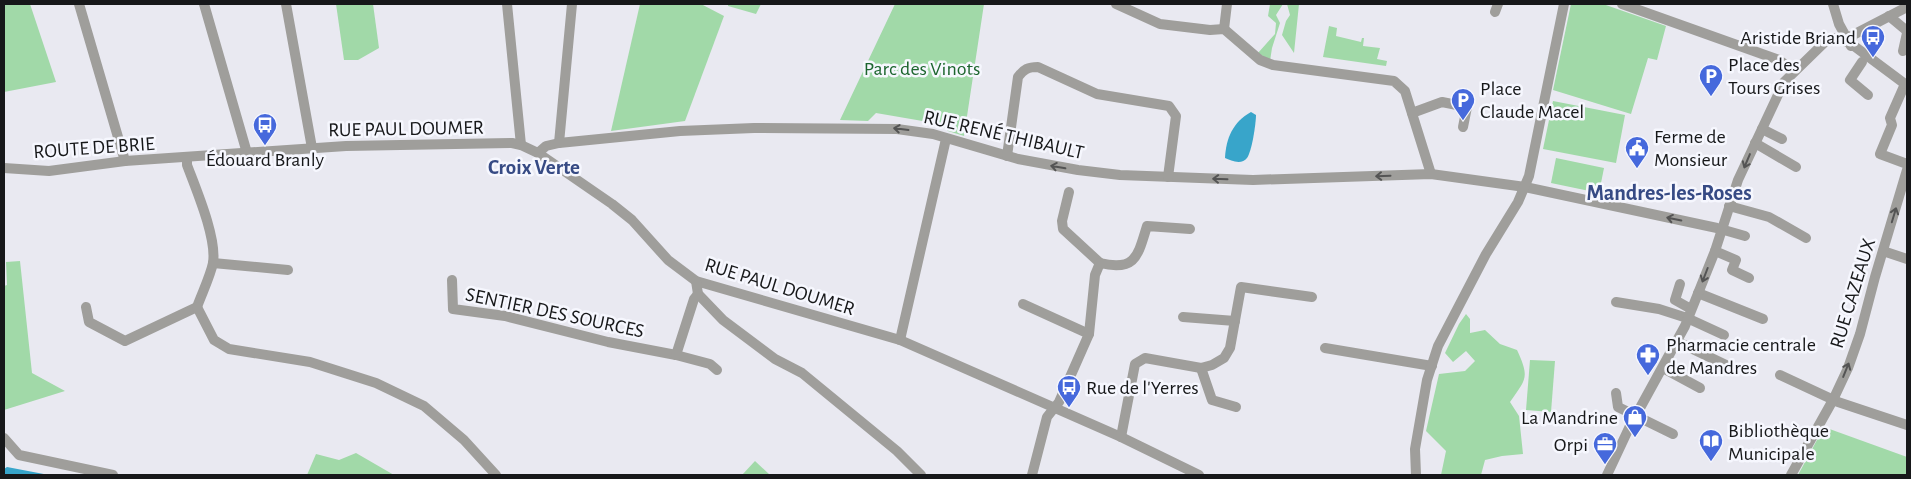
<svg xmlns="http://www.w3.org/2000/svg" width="1911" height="479" viewBox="0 0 1911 479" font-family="'Alegreya Sans',sans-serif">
  <rect width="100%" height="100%" fill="#e9e9f1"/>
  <!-- green -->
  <g fill="#a1d9a8">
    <path d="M4,4h26l26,78 -52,10z"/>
    <path d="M336,4h37l6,44 -21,12h-14z"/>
    <path d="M640,4h61l23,12 -39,105 -74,10z"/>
    <path d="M728,4h33l-5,10 -28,-8z"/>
    <path d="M895,4h89l-20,132 -16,-5 -8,-7 -64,-11 -8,8 -28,-1z"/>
    <path d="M1270,4h13l-7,11 4,8 -8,25 -2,13 -12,-8 17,-19 1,-11 -8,-7z"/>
    <path d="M1287,4h12l-5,49 -12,-18 4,-14 4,-6z"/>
    <path d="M1571,4h32l63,22 -9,34 -9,-2 -17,56 -78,-24z"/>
    <path d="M1329,26l8,2 -1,8 25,6 1,-4h2l-1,8 17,2 -3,11 10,2 -1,5 -63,-9z"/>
    <path d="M1553,101l72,14 -9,48 -73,-14z"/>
    <path d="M1556,158l48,10 -5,25 -48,-10z"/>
    <path d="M20,261l12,112 33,18 -61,19v-124l3,-1 -1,-23z"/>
    <path d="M1466,314l4,5v14l15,-3 15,14 17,6c13,28 9,29 -7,52l9,14 4,38 -21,2 -17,4 -4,15h-40l5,-24 -20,-20 13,-57 26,-3 10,-10 -9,-10 -13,11 -8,-9 14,-29z"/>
    <path d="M1530,360l25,1 -4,51 -25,-2z"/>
    <path d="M1824,427l83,30v18h-109z"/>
    <path d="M356,453l38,22h-87l9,-21 23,6z"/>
    <path d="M755,461l15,14h-28z"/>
  </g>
  <!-- water -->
  <g fill="#38a5ca">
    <path d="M1251,112l5,3c0,8 -4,36 -9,43 -5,7 -16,3 -22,0 1,-20 8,-36 26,-46z"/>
    <path d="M7,467l42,8h-45v-6z"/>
  </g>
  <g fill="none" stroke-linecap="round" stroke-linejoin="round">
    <!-- minor -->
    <g stroke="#9f9e9b" stroke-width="10">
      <path d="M79,4l46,157"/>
      <path d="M204,4l43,149"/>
      <path d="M286,4l26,144"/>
      <path d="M507,4l14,141"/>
      <path d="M1116,4l44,20 50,6 14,-1 36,31 13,5 121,16 11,10 26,83"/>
      <path d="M1622,4l157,56 15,11"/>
      <path d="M1833,4l6,20 12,22"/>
      <path d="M1495,12l3,-8"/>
      <path d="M1889,16l18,15"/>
      <path d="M1224,29l3,-25"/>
      <path d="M1850,43l3,-8 54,-28"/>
      <path d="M1903,51l4,-18"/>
      <path d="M1862,62l-12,18 18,15"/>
      <path d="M1905,84l-15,34 2,7 -12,29 27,10"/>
      <path d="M1412,113l30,-11 25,5 -4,20"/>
      <path d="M1762,129l20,10"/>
      <path d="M559,143l13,-139"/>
      <path d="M1755,143l41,24"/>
      <path d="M538,153l8,-7 13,-3 121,-12 74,-3 143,1 36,5 85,25 60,11 42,5 133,5 178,-6 94,13 192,41 28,8"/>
      <path d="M1007,156l11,-79c6,-8 10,-10 20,-10l59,27 72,12 7,10 -8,61"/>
      <path d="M4,168l45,3 76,-10 221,-15 166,-3 9,2 17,8 74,51 20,16 36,40 28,21 204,59 221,97 78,38"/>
      <path d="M1069,192l-7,29 1,8 37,34"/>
      <path d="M1729,206l40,11 37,21"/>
      <path d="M1715,251l21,9 -4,10 17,8"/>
      <path d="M1883,251l24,8"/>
      <path d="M213,263l75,7"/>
      <path d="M452,280l1,29 52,7 103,26 68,13 34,9 7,6"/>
      <path d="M696,281l2,13 25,26 52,39 27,14 95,78 24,24"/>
      <path d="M1680,284l-5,16 16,9"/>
      <path d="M1698,293l65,26"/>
      <path d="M1616,302l43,7 28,9 37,17"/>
      <path d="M1023,304l66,30"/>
      <path d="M86,307l3,15 36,19 72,-34c5,-14 13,-30 16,-44 4,-25 -17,-74 -26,-98v-7"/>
      <path d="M197,307l17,33 15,9 81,13 66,21 48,23 40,34 32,35"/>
      <path d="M1183,317l52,4"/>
      <path d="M900,340l46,-201"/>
      <path d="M1678,342l48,23"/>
      <path d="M1325,348l107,18"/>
      <path d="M676,355l18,-56 4,-5"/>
      <path d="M1201,368l11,32 24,7"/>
      <path d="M1663,368l37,20"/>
      <path d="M1780,375l58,27 69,23"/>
      <path d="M1616,393l2,14 55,27"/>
      <path d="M1121,437l14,-73 10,-6 56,10 11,-3 12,-7 6,-10 11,-61 71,10"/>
      <path d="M4,438l15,17 94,20"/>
      <path d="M1032,475l15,-58 12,-15 30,-68 6,-59 5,-12c36,9 38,-8 47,-37l43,3"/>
      <path d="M1416,475l-1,-26 12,-69 11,-34 48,-92 32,-52 11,-26 35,-172"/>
      <path d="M1607,475l22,-47 56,-102 30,-75 23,-71 46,-98 42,-41 8,-3 16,5 55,41"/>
      <path d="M1791,475l42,-75 15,-32 12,-34 15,-57 32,-107"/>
    </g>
  </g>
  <!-- one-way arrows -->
  <defs><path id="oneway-shaft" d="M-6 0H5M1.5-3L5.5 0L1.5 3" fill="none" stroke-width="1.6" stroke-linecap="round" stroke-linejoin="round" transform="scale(1.25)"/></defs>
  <g stroke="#545454">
    <use href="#oneway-shaft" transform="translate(901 129) rotate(-173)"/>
    <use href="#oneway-shaft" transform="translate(1747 161) rotate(113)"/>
    <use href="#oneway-shaft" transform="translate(1058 167) rotate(-170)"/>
    <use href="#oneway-shaft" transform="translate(1383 176) rotate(178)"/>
    <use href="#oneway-shaft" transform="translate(1220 179) rotate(-178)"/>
    <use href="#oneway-shaft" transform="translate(1894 215) rotate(-73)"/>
    <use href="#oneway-shaft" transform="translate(1674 219) rotate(-168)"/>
    <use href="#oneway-shaft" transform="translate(1705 275) rotate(111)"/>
    <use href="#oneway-shaft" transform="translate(1846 370) rotate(-68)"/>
  </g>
  <!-- icons -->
  <defs>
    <g id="bus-pin" transform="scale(1.25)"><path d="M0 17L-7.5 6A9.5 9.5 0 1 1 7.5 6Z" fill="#4669dc" stroke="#f6f7fe"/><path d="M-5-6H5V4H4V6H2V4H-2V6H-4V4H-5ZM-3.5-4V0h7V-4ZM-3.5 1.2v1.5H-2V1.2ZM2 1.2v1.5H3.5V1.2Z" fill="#fff"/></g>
    <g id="parking-pin" transform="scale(1.25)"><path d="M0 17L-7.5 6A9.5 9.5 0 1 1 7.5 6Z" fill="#4669dc" stroke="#f6f7fe"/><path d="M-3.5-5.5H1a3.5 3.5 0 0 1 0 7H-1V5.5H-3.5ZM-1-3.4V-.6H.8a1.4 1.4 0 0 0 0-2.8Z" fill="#fff"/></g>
    <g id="civic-pin" transform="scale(1.25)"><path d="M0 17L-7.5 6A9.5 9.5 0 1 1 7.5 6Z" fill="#4669dc" stroke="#f6f7fe"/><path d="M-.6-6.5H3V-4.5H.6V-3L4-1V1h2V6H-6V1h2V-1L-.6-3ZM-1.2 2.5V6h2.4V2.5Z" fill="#fff"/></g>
    <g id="pharmacy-pin" transform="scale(1.25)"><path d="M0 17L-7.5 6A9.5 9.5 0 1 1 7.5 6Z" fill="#4669dc" stroke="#f6f7fe"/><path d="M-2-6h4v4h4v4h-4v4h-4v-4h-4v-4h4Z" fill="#fff"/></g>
    <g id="shop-pin" transform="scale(1.25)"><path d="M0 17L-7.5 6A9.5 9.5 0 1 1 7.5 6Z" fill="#4669dc" stroke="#f6f7fe"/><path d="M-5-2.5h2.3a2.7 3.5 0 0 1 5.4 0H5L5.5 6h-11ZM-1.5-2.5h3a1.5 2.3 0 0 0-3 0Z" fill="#fff"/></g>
    <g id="library-pin" transform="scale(1.25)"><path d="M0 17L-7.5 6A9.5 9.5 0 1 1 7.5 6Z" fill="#4669dc" stroke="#f6f7fe"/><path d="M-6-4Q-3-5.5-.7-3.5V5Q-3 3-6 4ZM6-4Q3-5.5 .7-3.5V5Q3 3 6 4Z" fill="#fff"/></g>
    <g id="office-pin" transform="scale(1.25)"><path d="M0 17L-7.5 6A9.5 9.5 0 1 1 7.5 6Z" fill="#4669dc" stroke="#f6f7fe"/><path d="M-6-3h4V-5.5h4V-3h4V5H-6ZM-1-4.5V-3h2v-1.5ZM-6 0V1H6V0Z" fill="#fff"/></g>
  </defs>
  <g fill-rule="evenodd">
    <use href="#bus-pin" x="1873" y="37"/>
    <use href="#parking-pin" x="1711" y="76"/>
    <use href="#parking-pin" x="1463" y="100"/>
    <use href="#bus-pin" x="265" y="125"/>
    <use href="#civic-pin" x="1637" y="148"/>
    <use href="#pharmacy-pin" x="1648" y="355"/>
    <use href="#bus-pin" x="1069" y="387"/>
    <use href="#shop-pin" x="1635" y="417"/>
    <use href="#library-pin" x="1711" y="441"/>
    <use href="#office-pin" x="1605" y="444"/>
  </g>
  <g text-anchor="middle" stroke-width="5" stroke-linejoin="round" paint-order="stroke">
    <!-- poi labels -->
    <g font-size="20" fill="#17181a" stroke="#f6f7fe" text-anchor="start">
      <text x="1856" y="44" text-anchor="end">Aristide Briand</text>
      <text x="1728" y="71">Place des<tspan x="1728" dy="23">Tours Grises</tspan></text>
      <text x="1480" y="95">Place<tspan x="1480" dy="23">Claude Macel</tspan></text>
      <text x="1654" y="143">Ferme de<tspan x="1654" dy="23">Monsieur</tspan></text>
      <text x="265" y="166" text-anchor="middle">Édouard Branly</text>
      <text x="1666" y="351">Pharmacie centrale<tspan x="1666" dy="23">de Mandres</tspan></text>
      <text x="1086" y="394">Rue de l'Yerres</text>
      <text x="1618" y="424" text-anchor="end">La Mandrine</text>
      <text x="1728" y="437">Bibliothèque<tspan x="1728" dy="23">Municipale</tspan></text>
      <text x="1588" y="451" text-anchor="end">Orpi</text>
    </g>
    <!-- park labels -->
    <g font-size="20" fill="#1c652e" stroke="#f6f7fe">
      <text x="922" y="75">Parc des Vinots</text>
    </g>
    <!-- street labels -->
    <g font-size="20" fill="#17181a" stroke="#f6f7fe">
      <text transform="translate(406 128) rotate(-1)" y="7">RUE PAUL DOUMER</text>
      <text transform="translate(1004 134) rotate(13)" y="7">RUE RENÉ THIBAULT</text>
      <text transform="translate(94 147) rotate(-4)" y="7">ROUTE DE BRIE</text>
      <text transform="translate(780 286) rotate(17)" y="7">RUE PAUL DOUMER</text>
      <text transform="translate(1852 293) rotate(-73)" y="7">RUE CAZEAUX</text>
      <text transform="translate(555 312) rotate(12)" y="7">SENTIER DES SOURCES</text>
    </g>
    <!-- neighbourhood labels -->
    <g font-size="21" font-weight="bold" fill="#364a84" stroke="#f6f7fe">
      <text x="534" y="174">Croix Verte</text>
    </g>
    <!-- quarter labels -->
    <g font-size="22" font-weight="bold" fill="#364a84" stroke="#f6f7fe">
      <text x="1669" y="200">Mandres-les-Roses</text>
    </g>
  </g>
  <!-- border -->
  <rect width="1911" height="479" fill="none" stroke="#17181a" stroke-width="10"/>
</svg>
